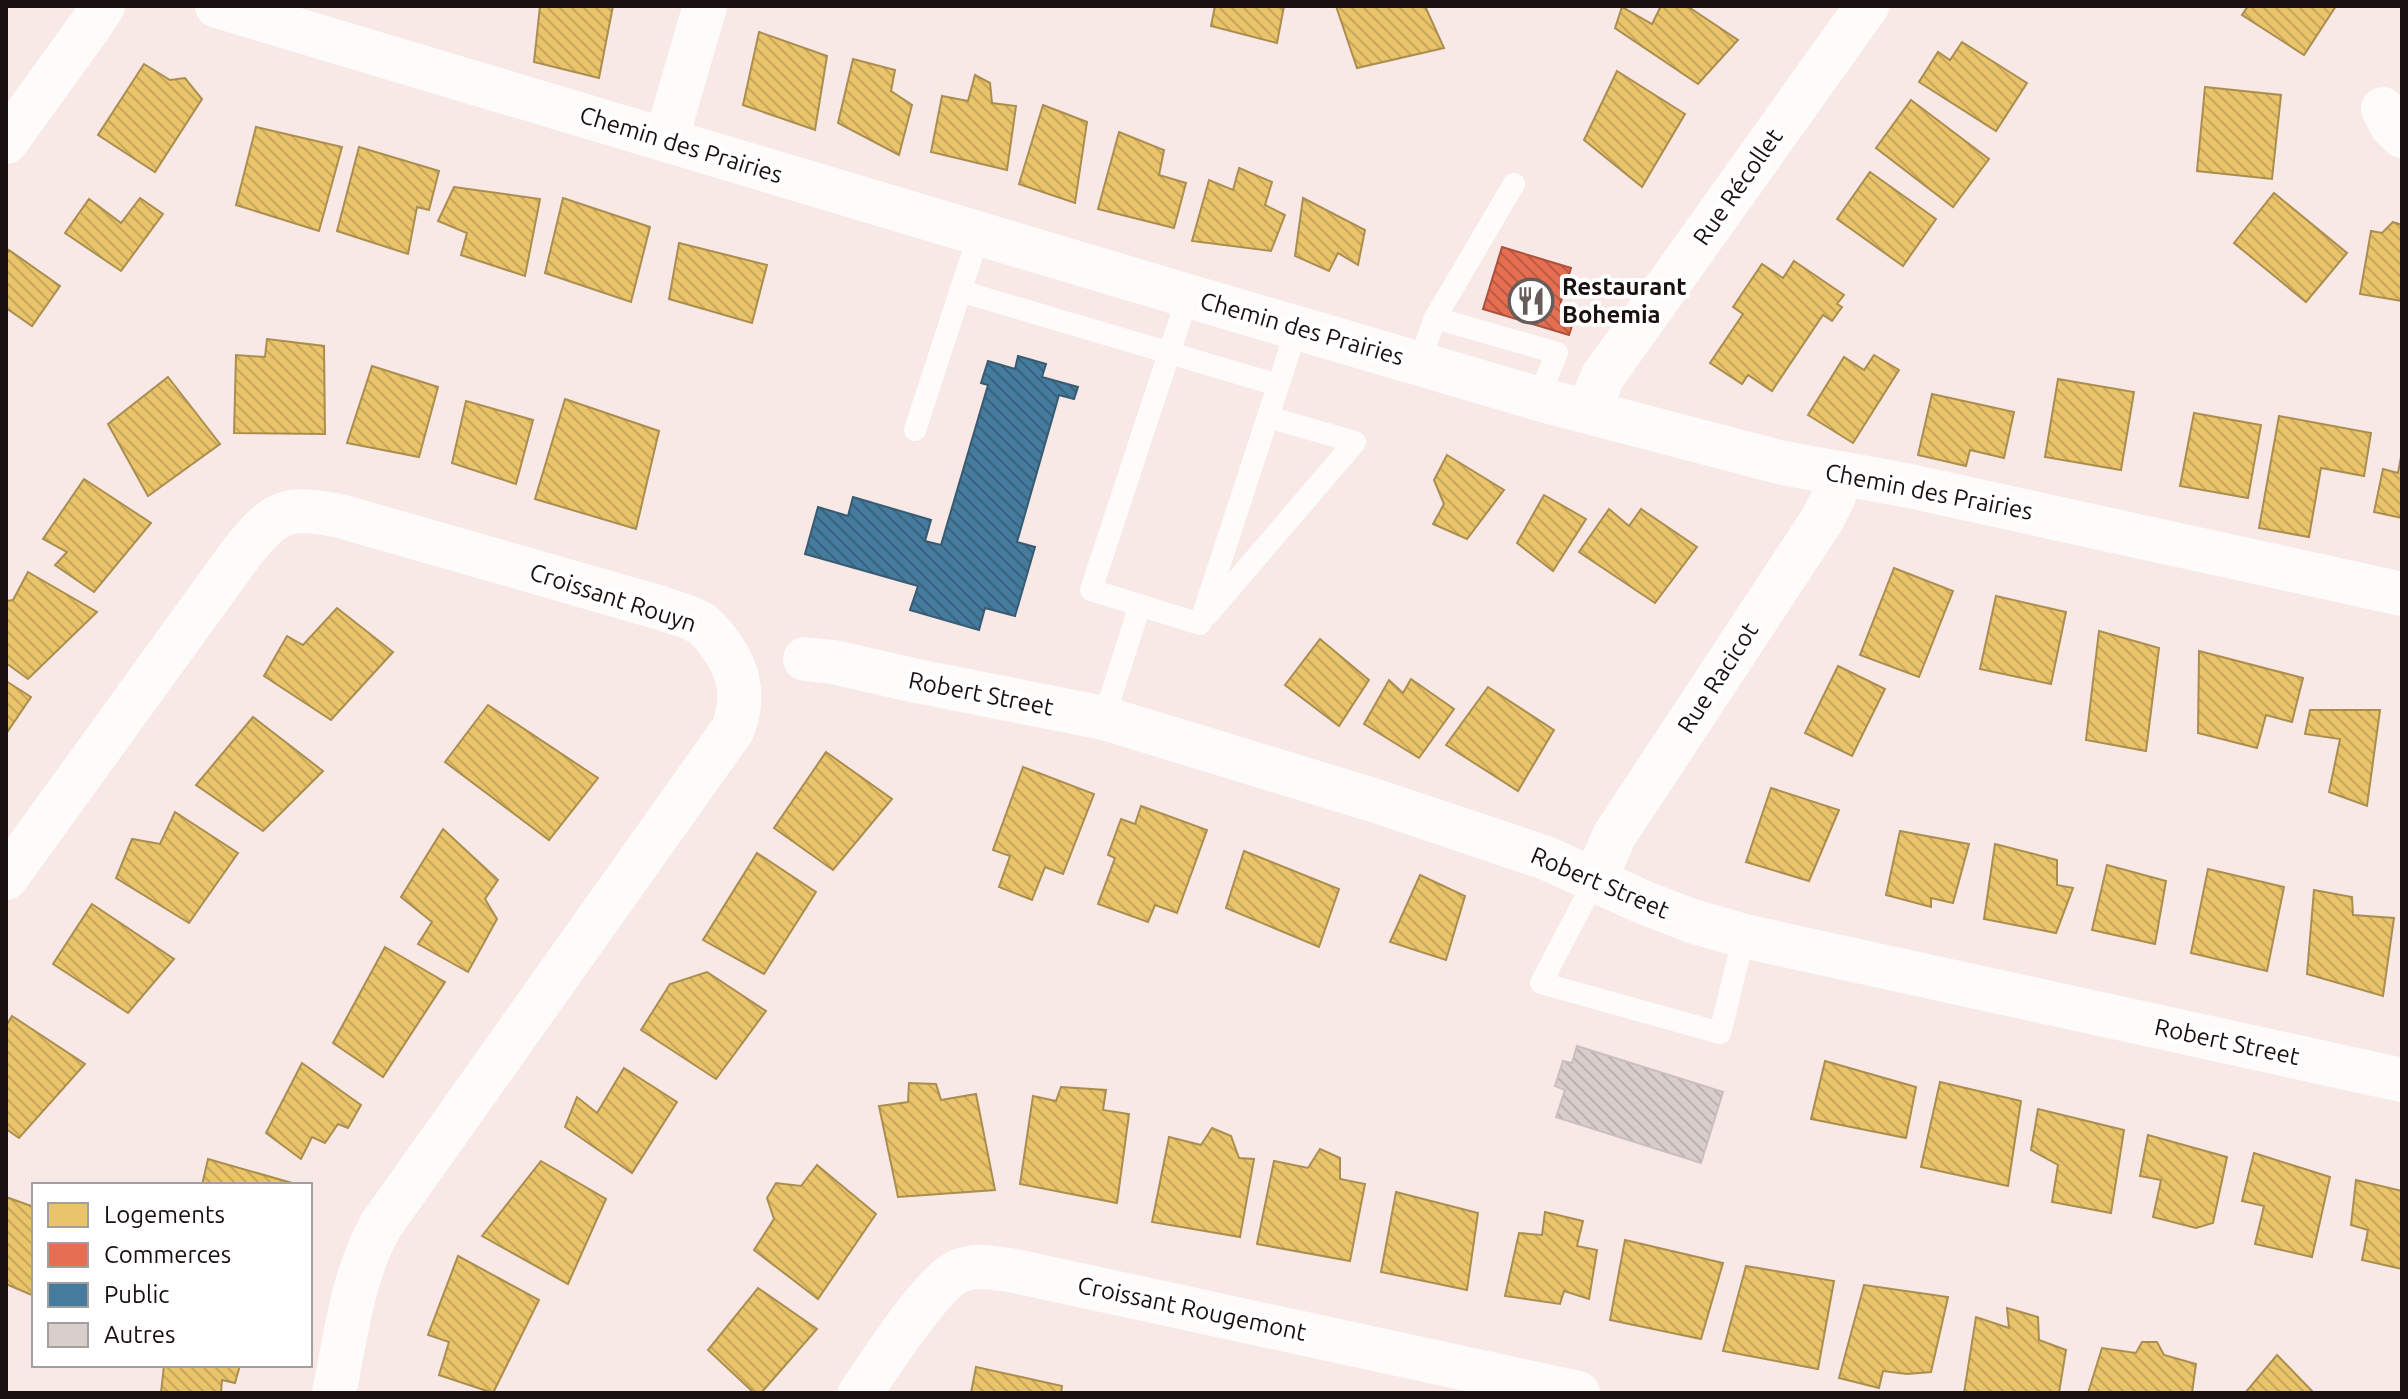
<svg xmlns="http://www.w3.org/2000/svg" width="2408" height="1399" viewBox="0 0 2408 1399" font-family="Ubuntu,sans-serif">
  <defs>
    <pattern id="homes-back-hatch" width="6" height="6" patternUnits="userSpaceOnUse" patternTransform="scale(2)"><rect width="6" height="6" fill="#e9c46a"/><path d="M-1 5l2 2M0 0l6 6M5-1l2 2" fill="none" stroke="#c7a75b"/></pattern>
    <pattern id="shops-back-hatch" width="6" height="6" patternUnits="userSpaceOnUse" patternTransform="scale(2)"><rect width="6" height="6" fill="#e76f51"/><path d="M-1 5l2 2M0 0l6 6M5-1l2 2" fill="none" stroke="#ba5a42"/></pattern>
    <pattern id="public-back-hatch" width="6" height="6" patternUnits="userSpaceOnUse" patternTransform="scale(2)"><rect width="6" height="6" fill="#457b9d"/><path d="M-1 5l2 2M0 0l6 6M5-1l2 2" fill="none" stroke="#39637e"/></pattern>
    <pattern id="building-back-hatch" width="6" height="6" patternUnits="userSpaceOnUse" patternTransform="scale(2)"><rect width="6" height="6" fill="#dacecc"/><path d="M-1 5l2 2M0 0l6 6M5-1l2 2" fill="none" stroke="#bab0ae"/></pattern>
  </defs>
  <rect width="100%" height="100%" fill="#f8e9e7"/>
  <!-- homes -->
  <g fill="url(#homes-back-hatch)" stroke="#ab8e4f" stroke-width="2">
    <path d="M540,6h73l-14,72 -65,-16z"/>
    <path d="M1215,6h69l-7,37 -66,-17z"/>
    <path d="M1336,6h89l19,42 -87,20z"/>
    <path d="M1661,6h26l51,34 -40,44 -83,-56 7,-21 30,17z"/>
    <path d="M2248,6h88l-32,49 -62,-40z"/>
    <path d="M759,32l68,24 -12,74 -72,-25z"/>
    <path d="M1962,42l65,41 -31,48 -77,-49 19,-30 12,8z"/>
    <path d="M853,59l42,11 -4,21 21,14 -13,50 -61,-32z"/>
    <path d="M144,64l26,16 15,-2 17,21 -47,73 -57,-37z"/>
    <path d="M1617,71l68,43 -43,73 -58,-47z"/>
    <path d="M975,75l15,8 2,20 24,3 -9,64 -76,-18 11,-56 26,5z"/>
    <path d="M2205,87l76,8 -9,84 -75,-8z"/>
    <path d="M1911,100l78,59 -36,48 -77,-59z"/>
    <path d="M1043,105l44,17 -12,81 -56,-19z"/>
    <path d="M256,127l86,20 -23,84 -83,-26z"/>
    <path d="M1119,132l45,18 -5,25 27,8 -12,45 -76,-19z"/>
    <path d="M359,147l80,24 -10,39 -12,-3 -9,47 -71,-23z"/>
    <path d="M1239,168l33,14 -7,23 20,10 -14,36 -79,-10 17,-61 24,10z"/>
    <path d="M1870,172l66,47 -33,47 -66,-47z"/>
    <path d="M454,187l86,12 -15,77 -64,-21 6,-22 -29,-12z"/>
    <path d="M2274,193l73,60 -41,49 -72,-59z"/>
    <path d="M140,198l23,16 -42,57 -56,-38 24,-34 32,24z"/>
    <path d="M563,198l87,29 -19,75 -86,-29z"/>
    <path d="M1303,198l62,32 -7,35 -20,-12 -9,18 -34,-15z"/>
    <path d="M2393,222l9,3v76l-42,-7 11,-63 11,2z"/>
    <path d="M679,243l88,22 -15,58 -83,-24z"/>
    <path d="M9,250l51,36 -28,40 -26,-18v-53z"/>
    <path d="M1794,261l50,34 -7,9 5,3 -10,14 -9,-6 -51,76 -24,-16 -6,9 -32,-21 33,-49 -10,-7 29,-43 21,14z"/>
    <path d="M267,339l57,7 1,88 -91,-1 2,-78 29,2z"/>
    <path d="M1874,355l25,15 -46,73 -45,-28 36,-58 20,13z"/>
    <path d="M372,366l66,21 -19,70 -72,-14z"/>
    <path d="M168,377l52,67 -72,52 -40,-72z"/>
    <path d="M2058,379l76,13 -13,78 -76,-13z"/>
    <path d="M1932,394l82,18 -10,46 -34,-8 -4,16 -48,-11z"/>
    <path d="M565,399l94,32 -23,98 -101,-30z"/>
    <path d="M466,401l67,19 -17,64 -64,-21z"/>
    <path d="M2194,413l67,12 -13,73 -68,-12z"/>
    <path d="M2279,416l92,17 -7,43 -43,-8 -12,69 -50,-9z"/>
    <path d="M2402,451v67l-28,-6 9,-43 15,4z"/>
    <path d="M1447,455l57,35 -37,49 -34,-15 11,-20 -10,-24z"/>
    <path d="M84,479l67,44 -57,69 -39,-27 12,-13 -24,-13z"/>
    <path d="M1544,495l42,24 -33,52 -36,-28z"/>
    <path d="M1609,509l20,17 12,-17 56,38 -42,56 -76,-51z"/>
    <path d="M1894,568l59,23 -34,86 -59,-22z"/>
    <path d="M28,572l69,40 -69,67 -22,-16v-62l7,-1z"/>
    <path d="M1996,596l70,16 -15,72 -71,-15z"/>
    <path d="M337,608l56,44 -62,68 -67,-44 23,-40 16,9z"/>
    <path d="M2099,631l60,17 -13,103 -60,-11z"/>
    <path d="M1320,639l49,41 -30,46 -54,-41z"/>
    <path d="M2199,651l104,27 -11,44 -26,-7 -9,33 -59,-15z"/>
    <path d="M1838,666l47,23 -33,67 -47,-23z"/>
    <path d="M1411,679l43,30 -35,49 -55,-34 25,-44 14,13z"/>
    <path d="M6,681l25,16 -25,37z"/>
    <path d="M1488,687l66,43 -36,61 -72,-46z"/>
    <path d="M488,705l110,73 -49,62 -104,-78z"/>
    <path d="M2310,710h70l-13,96 -38,-14 11,-53 -35,-5z"/>
    <path d="M253,717l70,54 -60,60 -67,-46z"/>
    <path d="M826,752l66,47 -59,71 -59,-42z"/>
    <path d="M1023,767l71,27 -31,80 -18,-7 -13,33 -33,-13 11,-31 -17,-6z"/>
    <path d="M1771,788l68,22 -30,71 -63,-19z"/>
    <path d="M1141,806l66,24 -30,83 -22,-8 -7,17 -50,-18 17,-46 -7,-3 13,-36 14,5z"/>
    <path d="M175,812l63,41 -49,70 -73,-45 16,-39 28,5z"/>
    <path d="M443,829l55,51 -13,19 12,20 -29,53 -50,-28 14,-22 -31,-25z"/>
    <path d="M1900,831l69,13 -16,59 -22,-5v9l-45,-12z"/>
    <path d="M1995,844l62,16v25l16,3 -17,45 -72,-14z"/>
    <path d="M1244,851l95,38 -20,58 -93,-39z"/>
    <path d="M757,853l59,39 -52,82 -61,-34z"/>
    <path d="M2107,865l59,16 -11,63 -63,-14z"/>
    <path d="M2208,869l76,18 -17,84 -76,-18z"/>
    <path d="M1420,875l45,21 -19,64 -56,-18z"/>
    <path d="M2314,890l38,7 1,18 41,3 -11,78 -76,-22z"/>
    <path d="M92,904l82,55 -46,54 -75,-49z"/>
    <path d="M385,947l60,35 -62,95 -50,-34z"/>
    <path d="M707,972l59,39 -50,68 -75,-49 29,-46z"/>
    <path d="M12,1016l73,48 -66,74 -13,-9v-103z"/>
    <path d="M1825,1061l91,26 -10,51 -95,-19z"/>
    <path d="M302,1063l59,42 -13,23 -10,-4 -13,19 -13,-6 -11,22 -35,-26z"/>
    <path d="M624,1068l53,34 -45,71 -67,-46 12,-30 20,16z"/>
    <path d="M1940,1082l81,19 -13,85 -87,-19z"/>
    <path d="M909,1083l27,1 5,16 35,-6 19,96 -97,7 -19,-91 29,-4z"/>
    <path d="M1061,1087l45,3 -3,20 26,4 -12,89 -97,-19 13,-88 23,5z"/>
    <path d="M2038,1109l86,21 -13,83 -59,-11 6,-37 -27,-15z"/>
    <path d="M1212,1128l19,8 8,22 15,1 -14,78 -88,-15 17,-85 32,8z"/>
    <path d="M2148,1135l79,22 -14,66 -17,5 -43,-11 8,-37 -21,-4z"/>
    <path d="M1320,1149l20,9v21l25,5 -15,77 -93,-17 17,-83 34,7z"/>
    <path d="M2254,1153l76,24 -18,80 -57,-13 9,-38 -22,-5z"/>
    <path d="M208,1159l84,24 -1,2h-89z"/>
    <path d="M541,1161l65,38 -38,85 -86,-48z"/>
    <path d="M817,1165l59,49 -58,85 -64,-49 20,-31 -7,-21 9,-15 25,3z"/>
    <path d="M2356,1180l46,11v78l-40,-9 6,-30 -17,-5z"/>
    <path d="M1396,1192l82,21 -11,77 -86,-18z"/>
    <path d="M6,1197l28,10v89l-28,-12z"/>
    <path d="M1545,1212l38,9 -6,25 20,4 -8,49 -25,-8 -4,13 -55,-8 14,-63 23,2z"/>
    <path d="M1625,1240l98,23 -22,76 -91,-19z"/>
    <path d="M458,1256l81,44 -46,93 -54,-18 10,-33 -21,-7z"/>
    <path d="M1746,1266l88,15 -16,88 -95,-18z"/>
    <path d="M1864,1285l84,12 -17,75 -24,2 -24,-3 -4,17 -40,-10z"/>
    <path d="M758,1288l59,41 -56,64h-7l-46,-43z"/>
    <path d="M2007,1308l31,9 1,23 27,10 -7,43h-95l12,-76 33,11z"/>
    <path d="M2142,1342h15l7,13 32,9 -4,29h-104l14,-45 34,5z"/>
    <path d="M2277,1355l37,38h-69z"/>
    <path d="M164,1365h76l-5,18 -13,-3 -1,13h-60z"/>
    <path d="M976,1367l86,19 -1,7h-90z"/>
  </g>
  <!-- shops -->
  <path fill="url(#shops-back-hatch)" stroke="#aa523d" stroke-width="2" d="M1502,247l69,21 -11,37 17,5 -8,25 -86,-26z"/>
  <!-- public -->
  <path fill="url(#public-back-hatch)" stroke="#385b72" stroke-width="2" d="M1018,356l28,8 -4,13 36,10 -4,12 -15,-4 -42,147 18,5 -20,69 -30,-8 -6,22 -69,-20 8,-24 -113,-32 13,-47 30,9 5,-19 78,23 -6,21 16,4 47,-160 -7,-2 7,-22 27,8z"/>
  <!-- building -->
  <path fill="url(#building-back-hatch)" stroke="#cbbfbd" stroke-width="2" d="M1577,1046l146,46 -22,71 -145,-46 9,-27 -10,-4 8,-25 9,2z"/>
  <g fill="none" stroke-linecap="round" stroke-linejoin="round">
    <!-- service -->
    <g stroke="#fefcfb" stroke-width="22">
      <path d="M960,291l318,94"/>
      <path d="M1188,296l-97,294 109,34 97,-296"/>
      <path d="M1435,318l122,35 -19,45"/>
      <path d="M1419,363l16,-45 79,-134"/>
      <path d="M915,430l64,-196"/>
      <path d="M1208,614l147,-172 -87,-25"/>
      <path d="M1104,718l36,-113"/>
      <path d="M1595,880l-54,103 179,50 24,-97"/>
    </g>
    <!-- minor -->
    <g stroke="#fefcfb" stroke-width="44">
      <path d="M217,6l971,290 358,105 237,62 122,22 497,109"/>
      <path d="M2383,109l8,16 11,11"/>
      <path d="M666,140l39,-134"/>
      <path d="M6,142l86,-119 11,-17"/>
      <path d="M1588,411l15,-35 264,-370"/>
      <path d="M805,659l28,3 84,19 187,37 46,14 223,68 173,58 99,45 47,18 52,15 658,144"/>
      <path d="M6,878l236,-326c35,-43 44,-46 98,-36l321,92c13,5 29,8 41,16 8,6 14,15 20,23 19,27 22,52 11,82l-352,496c-29,51 -35,111 -47,168"/>
      <path d="M1595,880l19,-44 208,-316 12,-24 6,-21"/>
      <path d="M860,1393c20,-28 71,-110 99,-122 17,-7 38,-3 56,0l563,122"/>
    </g>
  </g>
  <!-- icons -->
  <defs>
    <g id="restaurant-ring" transform="scale(2.3)"><circle r="9.5" fill="#fff" stroke="#685c5b" stroke-width="1.5"/><path d="M-5-6h1v4h1v-4h1v4h1v-4h1v5L-1.5 .5V6h-2V.5L-5-1ZM5-6V6H3V1.5H1.5Q1.5-4 5-6Z" fill="#685c5b"/></g>
  </defs>
  <g fill-rule="evenodd">
    <use href="#restaurant-ring" x="1531" y="301"/>
  </g>
  <g text-anchor="middle" stroke-width="8" stroke-linejoin="round" paint-order="stroke">
    <!-- street labels -->
    <g font-size="24" fill="#1a100f" stroke="#fff">
      <text transform="translate(681 145) rotate(17)" y="8">Chemin des Prairies</text>
      <text transform="translate(1738 187) rotate(-55)" y="8">Rue Récollet</text>
      <text transform="translate(1302 329) rotate(16)" y="8">Chemin des Prairies</text>
      <text transform="translate(1929 492) rotate(11)" y="8">Chemin des Prairies</text>
      <text transform="translate(613 598) rotate(18)" y="8">Croissant Rouyn</text>
      <text transform="translate(1718 678) rotate(-57)" y="8">Rue Racicot</text>
      <text transform="translate(981 694) rotate(11)" y="8">Robert Street</text>
      <text transform="translate(1600 883) rotate(23)" y="8">Robert Street</text>
      <text transform="translate(2227 1042) rotate(12)" y="8">Robert Street</text>
      <text transform="translate(1192 1309) rotate(12)" y="8">Croissant Rougemont</text>
    </g>
    <!-- poi labels -->
    <g font-size="24" font-weight="bold" fill="#1a100f" stroke="#fff" text-anchor="start">
      <text x="1562" y="295">Restaurant<tspan x="1562" dy="28">Bohemia</tspan></text>
    </g>
  </g>
  <!-- border -->
  <rect width="2408" height="1399" fill="none" stroke="#1a100f" stroke-width="16"/>
  <!-- legend -->
  <rect x="32" y="1183" width="280" height="184" fill="#ffffff" stroke="#a39f9f" stroke-width="2"/>
  <rect x="48" y="1203" width="40" height="24" fill="#e9c46a" stroke="#a39f9f" stroke-width="2"/>
  <text x="104" y="1223" font-size="24" fill="#1a100f">Logements</text>
  <rect x="48" y="1243" width="40" height="24" fill="#e76f51" stroke="#a39f9f" stroke-width="2"/>
  <text x="104" y="1263" font-size="24" fill="#1a100f">Commerces</text>
  <rect x="48" y="1283" width="40" height="24" fill="#457b9d" stroke="#a39f9f" stroke-width="2"/>
  <text x="104" y="1303" font-size="24" fill="#1a100f">Public</text>
  <rect x="48" y="1323" width="40" height="24" fill="#dacecc" stroke="#a39f9f" stroke-width="2"/>
  <text x="104" y="1343" font-size="24" fill="#1a100f">Autres</text>
</svg>
